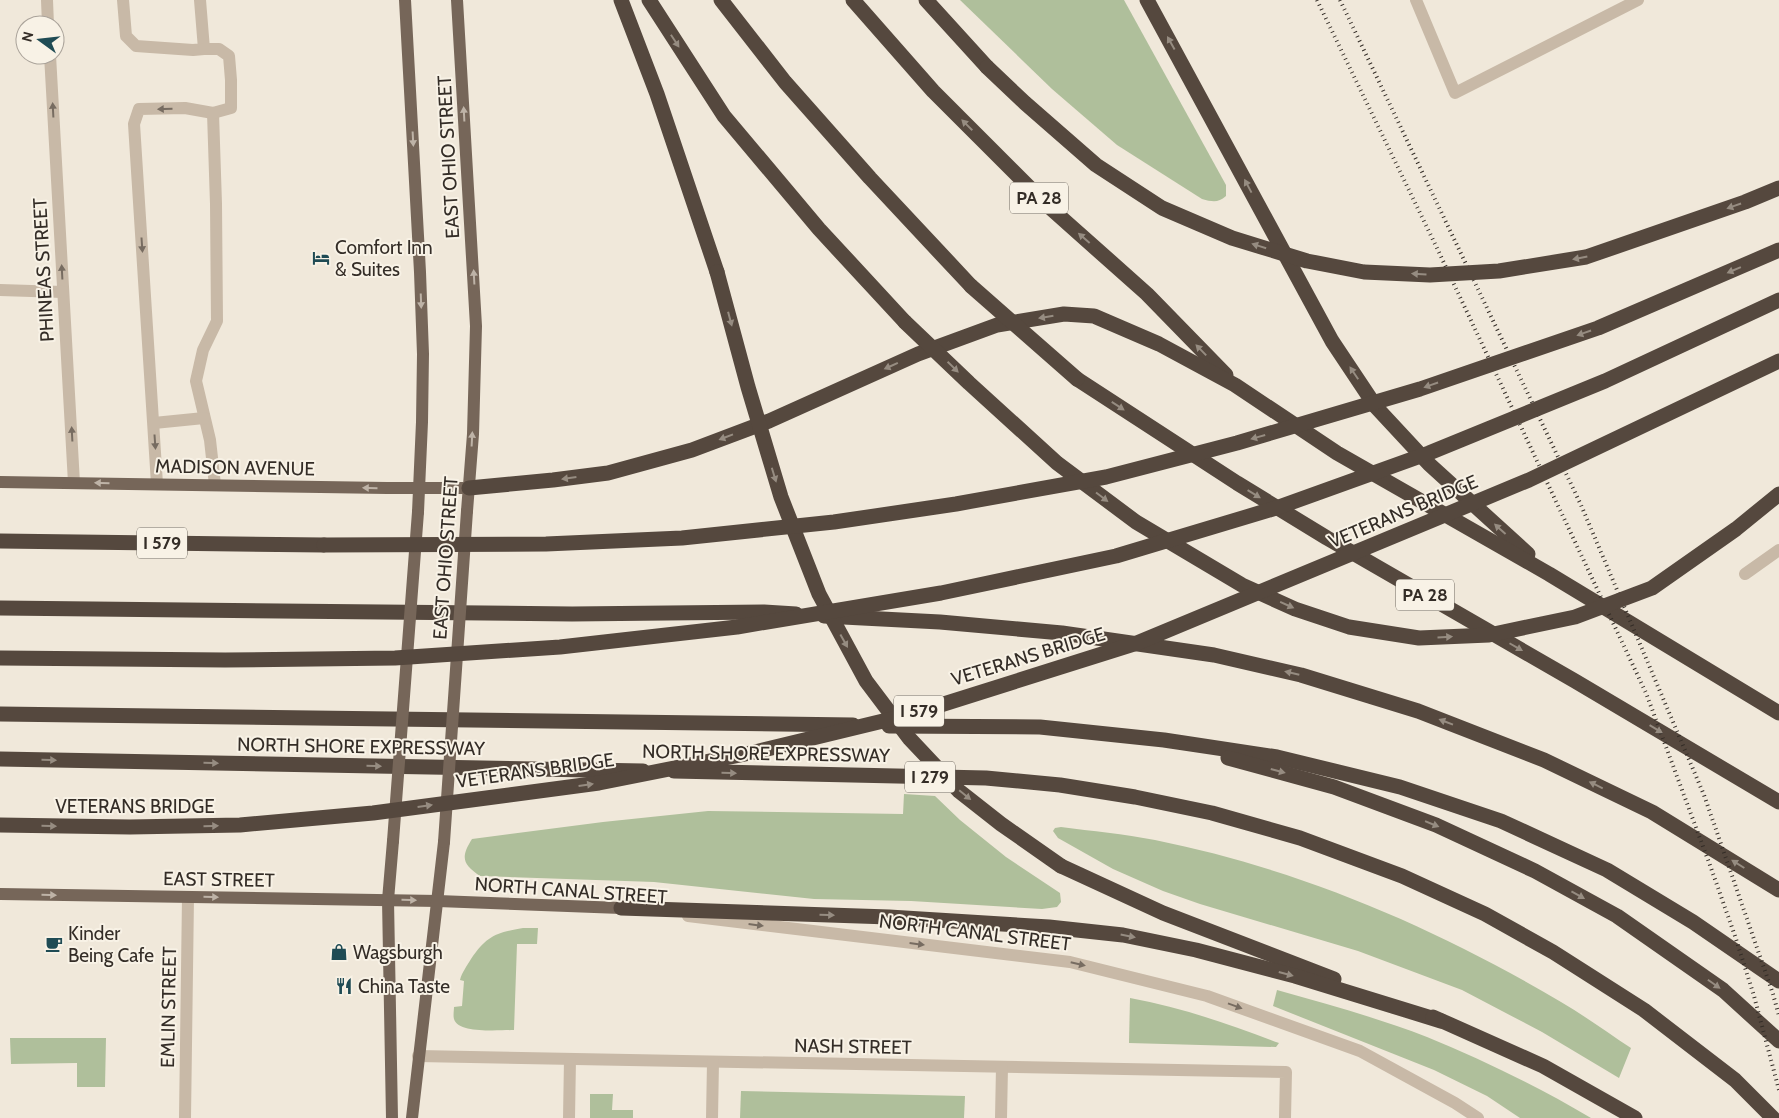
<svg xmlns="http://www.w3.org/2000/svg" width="1779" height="1118" viewBox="0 0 1779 1118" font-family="Cabin,sans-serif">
  <rect width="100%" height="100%" fill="#f0e8da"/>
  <!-- green -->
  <g fill="#afbf9b">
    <path d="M960,0h164l102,185v11c-8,7 -13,6 -24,3l-85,-54 -65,-56z"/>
    <path d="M904,794l31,2 25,24 46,37 54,36 1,9 -4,5 -15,2 -131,-8 -97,-2 -160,-17 -174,-6c-17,-12 -20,-18 -8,-37l131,-17 105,-11 195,3z"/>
    <path d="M1061,827c31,4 63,7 94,13 144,29 280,87 406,162 24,14 47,31 70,46l-12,30 -77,-46 -80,-42 -104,-39 -158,-47 -37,-13 -50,-22 -55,-31 -5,-7 2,-3z"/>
    <path d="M523,928h15l-1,16h-20l-3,86c-14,0 -56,4 -60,-11 -1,-3 0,-9 0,-12l8,-1 2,-25 -4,-1c2,-8 7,-14 11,-21 16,-23 24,-26 52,-31z"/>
    <path d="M1277,990c50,14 101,28 150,47 56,23 112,50 164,81h-71l-33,-22 -53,-26 -161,-64z"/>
    <path d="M1130,998c51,9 101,27 149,45l-3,4 -147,-4z"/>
    <path d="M10,1038h96l-1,49h-28v-24l-66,1z"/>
    <path d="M741,1091l224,5 -1,22h-224z"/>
    <path d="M590,1094h23l-1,16h21v8h-43z"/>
  </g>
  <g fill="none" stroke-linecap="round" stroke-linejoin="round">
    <!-- minor -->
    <g stroke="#c8b9a7" stroke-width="12">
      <path d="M47,0l1,25"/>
      <path d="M123,0l3,36 10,10 57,4 11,-1 -4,-49"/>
      <path d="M1416,0l39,93 183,-93"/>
      <path d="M50,55l24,428"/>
      <path d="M213,113l3,91 1,117 -14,29 -7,31 14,59 5,45"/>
      <path d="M0,290l63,2"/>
      <path d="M154,423l50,-5"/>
      <path d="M157,484l-23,-360 5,-15 46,-1 28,5 18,-5v-28l-2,-24 -10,-7h-15"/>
      <path d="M1745,574l34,-24"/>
      <path d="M688,916l382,46 137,34 153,55 95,52 23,15"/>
      <path d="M418,1056l868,16 -1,46"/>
      <path d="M185,1118l3,-221"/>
      <path d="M569,1118l1,-59"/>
      <path d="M712,1118l1,-56"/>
      <path d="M1001,1118l1,-51"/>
    </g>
    <!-- major -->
    <g stroke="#766659" stroke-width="12">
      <path d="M405,0l15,272 3,82 -1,68 -4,90"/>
      <path d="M457,0l19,326 -3,108 -6,77"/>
      <path d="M0,482l387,6h82"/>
      <path d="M0,894l438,7 183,7"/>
      <path d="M392,1118l-4,-218 5,-59"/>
      <path d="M412,1118l32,-276"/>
    </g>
    <!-- highway -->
    <g stroke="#55483e" stroke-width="15">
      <path d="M621,0l36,94 60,178"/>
      <path d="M649,0l75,116 95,113 86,93"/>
      <path d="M721,0l64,82 85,96 101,108"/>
      <path d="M853,0l80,91 114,114 100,89 79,81"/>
      <path d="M926,0l61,67"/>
      <path d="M1147,0l185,341 44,66 53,57 99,90"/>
      <path d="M1077,379l160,104 90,55 248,143 204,121"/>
      <path d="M469,488l84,-8 55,-7 84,-23 77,-29 149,-67 79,-29 67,-11 30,2 65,28 76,41 102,68 212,121 230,139"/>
      <path d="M0,541l324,4"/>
      <path d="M0,608l572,6 192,-2 32,2"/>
      <path d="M824,616l116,6 122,11 152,22 87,20 117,36 126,49 108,52 127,78"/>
      <path d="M0,714l853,11"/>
      <path d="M889,726l151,1 124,13 113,17 123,30 101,34 106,49 86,52 86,59"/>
      <path d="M1228,758l106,29 102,38 99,46 82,45 106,74 56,51"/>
      <path d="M0,759l643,12"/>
      <path d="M674,771l312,7 74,7 75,12 77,16 88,25 102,38 83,38 68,38 91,58 91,70 38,38"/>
      <path d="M1061,866l102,47 171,66"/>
      <path d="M621,908l268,9 160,10 74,8 73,15 99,26 146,45"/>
      <path d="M1433,1017l110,49 92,52"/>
    </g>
    <!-- rail -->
    <g stroke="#342d27" stroke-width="4" stroke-dasharray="1 4" stroke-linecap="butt">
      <path d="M1317,0l119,246 210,447 65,175 24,68 19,60 25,94"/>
      <path d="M1340,0l241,505 123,290 69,199 6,22"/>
    </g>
    <!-- major-bridge -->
    <g stroke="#766659" stroke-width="12">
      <path d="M393,841l25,-329"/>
      <path d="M444,842l23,-331"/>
    </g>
    <!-- highway-bridge -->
    <g stroke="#55483e" stroke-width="15">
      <path d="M987,67l38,36 71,62 66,43 70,30 75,23 57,11 66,3 69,-4 87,-14 159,-55 34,-14"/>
      <path d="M717,272l31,115 33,110 38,97 47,87 43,57 50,53 42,33 60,42"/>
      <path d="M971,286l106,93"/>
      <path d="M905,322l64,61 88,80 79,59 106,63 53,24 54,18 70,11 70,-3 86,-18 77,-29 84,-59 43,-35"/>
      <path d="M324,545l222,-1 136,-6 152,-16 122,-18 150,-27 131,-34 183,-54 178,-61 181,-78"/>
      <path d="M0,658l225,2 170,-2 165,-11 177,-20 204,-34 175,-37 160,-48 153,-55 176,-72 174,-81"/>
      <path d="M0,825l130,2 110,-2 133,-12 226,-30 156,-31 157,-38 225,-71 392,-163 250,-119"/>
    </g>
  </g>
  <!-- one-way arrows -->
  <defs><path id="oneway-solid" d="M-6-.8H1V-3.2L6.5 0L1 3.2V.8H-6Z" transform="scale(1.25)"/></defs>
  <g fill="#968c81">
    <use href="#oneway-solid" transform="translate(675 41) rotate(57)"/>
    <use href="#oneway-solid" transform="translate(1171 43) rotate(-119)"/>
    <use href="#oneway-solid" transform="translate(967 125) rotate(-135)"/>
    <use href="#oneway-solid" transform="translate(1248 186) rotate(-118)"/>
    <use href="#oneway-solid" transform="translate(1734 206) rotate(161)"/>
    <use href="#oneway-solid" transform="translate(1084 238) rotate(-139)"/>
    <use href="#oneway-solid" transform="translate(1259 246) rotate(-163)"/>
    <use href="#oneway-solid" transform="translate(1580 258) rotate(169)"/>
    <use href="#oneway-solid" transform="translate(1734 270) rotate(157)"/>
    <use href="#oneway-solid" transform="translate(1419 274) rotate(-177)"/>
    <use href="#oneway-solid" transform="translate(1046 317) rotate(171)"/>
    <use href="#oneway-solid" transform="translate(730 319) rotate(75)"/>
    <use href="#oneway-solid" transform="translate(1584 333) rotate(161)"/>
    <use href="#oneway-solid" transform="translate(1201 350) rotate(-134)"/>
    <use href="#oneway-solid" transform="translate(891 366) rotate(156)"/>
    <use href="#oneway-solid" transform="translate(953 367) rotate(44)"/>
    <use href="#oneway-solid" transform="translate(1354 373) rotate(-124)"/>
    <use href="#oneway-solid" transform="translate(1431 385) rotate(161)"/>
    <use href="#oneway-solid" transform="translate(1118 406) rotate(33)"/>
    <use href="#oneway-solid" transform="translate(726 437) rotate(159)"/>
    <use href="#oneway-solid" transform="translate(1258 437) rotate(164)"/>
    <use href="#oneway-solid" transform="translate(774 475) rotate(73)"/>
    <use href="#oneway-solid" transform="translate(569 478) rotate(172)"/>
    <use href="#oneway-solid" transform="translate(1254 494) rotate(31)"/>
    <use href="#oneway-solid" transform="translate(1102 497) rotate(37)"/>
    <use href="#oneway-solid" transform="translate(1500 529) rotate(-138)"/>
    <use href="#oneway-solid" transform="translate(1287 605) rotate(24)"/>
    <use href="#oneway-solid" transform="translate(1445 637) rotate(-3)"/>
    <use href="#oneway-solid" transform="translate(844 641) rotate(61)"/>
    <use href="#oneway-solid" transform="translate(1516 647) rotate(30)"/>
    <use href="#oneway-solid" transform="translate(1292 673) rotate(-167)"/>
    <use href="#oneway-solid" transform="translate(1446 722) rotate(-159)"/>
    <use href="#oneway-solid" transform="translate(1656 729) rotate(31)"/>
    <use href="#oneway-solid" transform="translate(49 760) rotate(1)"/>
    <use href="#oneway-solid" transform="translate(211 763) rotate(1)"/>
    <use href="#oneway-solid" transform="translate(374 766) rotate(1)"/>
    <use href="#oneway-solid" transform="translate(1278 771) rotate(15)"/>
    <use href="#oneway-solid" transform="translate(729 773) rotate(1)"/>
    <use href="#oneway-solid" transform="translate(586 785) rotate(-8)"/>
    <use href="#oneway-solid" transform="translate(1596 785) rotate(-154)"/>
    <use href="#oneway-solid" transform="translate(965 795) rotate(39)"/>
    <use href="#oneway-solid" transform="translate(425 806) rotate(-8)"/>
    <use href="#oneway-solid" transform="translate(1432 824) rotate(22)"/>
    <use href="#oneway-solid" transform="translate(49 826) rotate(1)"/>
    <use href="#oneway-solid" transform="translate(211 826) rotate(-1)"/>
    <use href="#oneway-solid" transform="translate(1738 864) rotate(-148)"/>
    <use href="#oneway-solid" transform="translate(1578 895) rotate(29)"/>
    <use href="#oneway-solid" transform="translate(827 915) rotate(2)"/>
    <use href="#oneway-solid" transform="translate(1128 936) rotate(11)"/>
    <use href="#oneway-solid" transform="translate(1286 974) rotate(15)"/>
    <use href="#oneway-solid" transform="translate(1714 984) rotate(35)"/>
  </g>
  <g fill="#776c61">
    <use href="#oneway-solid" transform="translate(165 109) rotate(178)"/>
    <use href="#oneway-solid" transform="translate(53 110) rotate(-93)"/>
    <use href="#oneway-solid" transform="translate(142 245) rotate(86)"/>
    <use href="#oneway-solid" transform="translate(62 272) rotate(-93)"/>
    <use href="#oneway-solid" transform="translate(72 434) rotate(-93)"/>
    <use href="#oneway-solid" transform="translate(155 442) rotate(86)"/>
    <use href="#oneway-solid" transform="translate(756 925) rotate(7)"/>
    <use href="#oneway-solid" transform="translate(917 944) rotate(7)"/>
    <use href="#oneway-solid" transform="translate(1078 964) rotate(13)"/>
    <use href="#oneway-solid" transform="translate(1235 1006) rotate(20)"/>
  </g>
  <g fill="#beb3a7">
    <use href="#oneway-solid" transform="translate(464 114) rotate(-93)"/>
    <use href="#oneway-solid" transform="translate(413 139) rotate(87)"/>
    <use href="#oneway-solid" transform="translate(474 277) rotate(-93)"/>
    <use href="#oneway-solid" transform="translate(421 301) rotate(88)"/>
    <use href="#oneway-solid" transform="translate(472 439) rotate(-87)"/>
    <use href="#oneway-solid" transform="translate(102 483) rotate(-179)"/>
    <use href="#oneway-solid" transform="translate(370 488) rotate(-179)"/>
    <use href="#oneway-solid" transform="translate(49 895) rotate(1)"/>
    <use href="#oneway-solid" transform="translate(211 897) rotate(1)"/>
    <use href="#oneway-solid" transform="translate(409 900) rotate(1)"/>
  </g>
  <!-- icons -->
  <defs>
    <g id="hotel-bare" transform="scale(1.35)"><path d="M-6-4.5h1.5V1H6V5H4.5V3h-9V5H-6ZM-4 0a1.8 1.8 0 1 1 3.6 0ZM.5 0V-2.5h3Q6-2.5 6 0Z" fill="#1f4b54" stroke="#f8f2e6" stroke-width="2.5" paint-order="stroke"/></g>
    <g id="cafe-bare" transform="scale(1.35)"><path d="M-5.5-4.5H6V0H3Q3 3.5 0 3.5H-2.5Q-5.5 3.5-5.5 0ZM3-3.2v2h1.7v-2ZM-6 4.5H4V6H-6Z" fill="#1f4b54" stroke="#f8f2e6" stroke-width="2.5" paint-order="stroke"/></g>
    <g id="shop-bare" transform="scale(1.35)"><path d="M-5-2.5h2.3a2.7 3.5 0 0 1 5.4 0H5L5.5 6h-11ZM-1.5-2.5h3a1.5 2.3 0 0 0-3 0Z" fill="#1f4b54" stroke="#f8f2e6" stroke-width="2.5" paint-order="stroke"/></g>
    <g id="restaurant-bare" transform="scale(1.35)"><path d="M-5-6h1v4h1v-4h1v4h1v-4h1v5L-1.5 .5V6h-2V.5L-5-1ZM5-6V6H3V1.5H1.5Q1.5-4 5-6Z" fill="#1f4b54" stroke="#f8f2e6" stroke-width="2.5" paint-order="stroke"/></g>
  </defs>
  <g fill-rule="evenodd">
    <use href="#hotel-bare" x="321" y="258"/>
    <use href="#cafe-bare" x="54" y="944"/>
    <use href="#shop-bare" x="339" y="952"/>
    <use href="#restaurant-bare" x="344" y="986"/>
  </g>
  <g text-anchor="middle" stroke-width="4" stroke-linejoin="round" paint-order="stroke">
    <!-- shield labels -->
    <g fill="#f8f2e6" stroke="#6f6860" stroke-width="1">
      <rect x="1010" y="182.5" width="58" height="31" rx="4"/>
      <rect x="137" y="527.5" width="50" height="31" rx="4"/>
      <rect x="1396" y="579.5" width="58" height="31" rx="4"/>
      <rect x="894" y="695.5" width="50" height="31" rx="4"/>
      <rect x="905" y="761.5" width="50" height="31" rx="4"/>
    </g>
    <g font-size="18" font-weight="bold" fill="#342d27">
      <text x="1039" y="204">PA 28</text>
      <text x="162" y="549">I 579</text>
      <text x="1425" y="601">PA 28</text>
      <text x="919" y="717">I 579</text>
      <text x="930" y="783">I 279</text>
    </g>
    <!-- street labels -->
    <g font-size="19" fill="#342d27" stroke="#f8f2e6">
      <text transform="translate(448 157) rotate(-93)" y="7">EAST OHIO STREET</text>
      <text transform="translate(43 270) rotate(-93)" y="7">PHINEAS STREET</text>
      <text transform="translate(235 467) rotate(1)" y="7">MADISON AVENUE</text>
      <text transform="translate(1403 511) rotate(-23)" y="7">VETERANS BRIDGE</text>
      <text transform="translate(445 558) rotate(-86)" y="7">EAST OHIO STREET</text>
      <text transform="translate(1028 656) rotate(-17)" y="7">VETERANS BRIDGE</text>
      <text transform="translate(361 746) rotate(1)" y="7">NORTH SHORE EXPRESSWAY</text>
      <text transform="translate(766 753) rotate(1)" y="7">NORTH SHORE EXPRESSWAY</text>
      <text transform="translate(535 770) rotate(-8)" y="7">VETERANS BRIDGE</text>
      <text x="135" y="813">VETERANS BRIDGE</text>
      <text transform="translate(219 879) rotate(1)" y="7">EAST STREET</text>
      <text transform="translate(571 890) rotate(4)" y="7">NORTH CANAL STREET</text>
      <text transform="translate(975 932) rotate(7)" y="7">NORTH CANAL STREET</text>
      <text transform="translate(168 1007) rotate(-89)" y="7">EMLIN STREET</text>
      <text transform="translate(853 1046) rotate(1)" y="7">NASH STREET</text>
    </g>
    <!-- poi labels -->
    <g font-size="19" fill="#342d27" stroke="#f8f2e6" text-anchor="start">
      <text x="335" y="254">Comfort Inn<tspan x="335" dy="22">&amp; Suites</tspan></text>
      <text x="68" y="940">Kinder<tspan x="68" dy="22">Being Cafe</tspan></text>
      <text x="353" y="959">Wagsburgh</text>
      <text x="358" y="993">China Taste</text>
    </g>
  </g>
  <!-- north arrow -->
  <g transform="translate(40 40) rotate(285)"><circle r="24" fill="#f8f2e6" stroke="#aaa39a"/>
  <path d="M0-4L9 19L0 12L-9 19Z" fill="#1f4b54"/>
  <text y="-8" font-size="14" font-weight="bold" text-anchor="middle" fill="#342d27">N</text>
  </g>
</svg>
